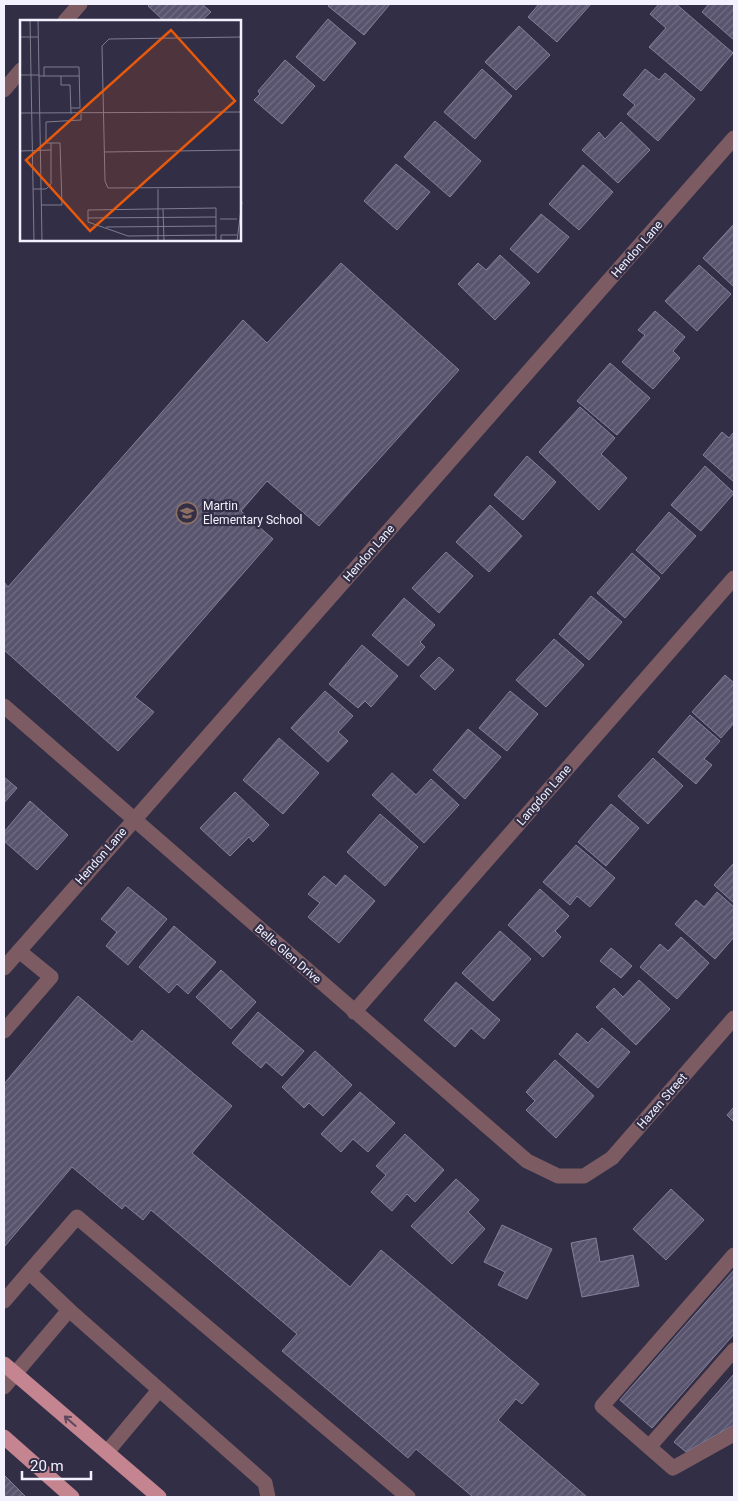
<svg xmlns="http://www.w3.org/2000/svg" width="738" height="1501" viewBox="0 0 738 1501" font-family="Roboto,sans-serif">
  <defs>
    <pattern id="building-hatch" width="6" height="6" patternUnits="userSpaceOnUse" patternTransform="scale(1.25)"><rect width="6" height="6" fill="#58546e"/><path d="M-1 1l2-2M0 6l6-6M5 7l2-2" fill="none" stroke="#706d84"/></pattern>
  </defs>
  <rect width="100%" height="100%" fill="#322e46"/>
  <!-- building -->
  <g fill="url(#building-hatch)" stroke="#84809c">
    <path d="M150,4h52l9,8 -10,9h-37l-16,-15z"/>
    <path d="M330,4h60l-26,31 -36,-29z"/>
    <path d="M539,4h52l-34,38 -29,-25z"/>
    <path d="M659,4h17l57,49 -32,38 -52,-44 17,-19 -16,-14z"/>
    <path d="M709,4h25v36l-32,-28z"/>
    <path d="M328,19l28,24 -32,38 -28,-24z"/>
    <path d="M519,26l31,29 -34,35 -31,-28z"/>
    <path d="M285,60l30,26 -33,38 -28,-24 6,-6 -2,-3z"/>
    <path d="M482,69l30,27 -37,43 -31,-27z"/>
    <path d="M645,69l14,11 6,-7 30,26 -37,42 -31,-27 8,-9 -12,-10z"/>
    <path d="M435,121l46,40 -31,36 -46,-40z"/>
    <path d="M621,122l29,28 -32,33 -36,-33 17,-18 6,7z"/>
    <path d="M396,164l34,28 -33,38 -33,-29z"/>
    <path d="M583,165l30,27 -34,38 -30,-26z"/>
    <path d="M541,214l28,23 -31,36 -28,-24z"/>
    <path d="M734,224v60l-1,2 -30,-28z"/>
    <path d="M500,255l30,28 -35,37 -37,-36 20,-21 8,7z"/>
    <path d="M341,263l118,107 -140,156 -52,-45 -26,30 32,28 -138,158 19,15 -36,39 -114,-101v-68l4,5 235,-267 24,23z"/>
    <path d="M699,265l32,29 -34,37 -32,-30z"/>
    <path d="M655,311l30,26 -12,14 7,7 -27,31 -31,-27 23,-27 -7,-5z"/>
    <path d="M610,363l40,35 -33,37 -40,-34z"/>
    <path d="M580,407l35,31 -14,16 26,24 -28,32 -60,-58z"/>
    <path d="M722,432l7,6 5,-6v50l-31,-27z"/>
    <path d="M527,456l29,26 -33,38 -29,-25z"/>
    <path d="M705,466l29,27 -33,38 -30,-26z"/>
    <path d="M490,505l32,31 -33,36 -33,-30z"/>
    <path d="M669,512l27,24 -34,38 -26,-24z"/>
    <path d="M446,552l27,24 -34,37 -27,-25z"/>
    <path d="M632,553l28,25 -35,40 -28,-25z"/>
    <path d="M591,596l31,26 -33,38 -30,-26z"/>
    <path d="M404,598l31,27 -15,17 5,5 -17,19 -36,-31z"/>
    <path d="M554,639l30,26 -38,42 -30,-27z"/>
    <path d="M362,645l36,31 -27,31 -6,-6 -7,7 -29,-24z"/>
    <path d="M439,657l15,13 -19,20 -15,-14z"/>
    <path d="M725,675l9,8v40l-13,15 -29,-26z"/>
    <path d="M325,691l28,25 -15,16 10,9 -20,21 -37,-34z"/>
    <path d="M510,691l28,23 -31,37 -28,-23z"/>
    <path d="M690,715l30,26 -16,18 8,6 -16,19 -38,-32z"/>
    <path d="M468,729l33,28 -36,42 -32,-29z"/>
    <path d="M279,738l40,35 -36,41 -40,-34z"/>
    <path d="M653,758l30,28 -35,38 -30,-28z"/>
    <path d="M392,773l24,22 15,-16 28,26 -35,38 -52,-48z"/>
    <path d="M4,777l13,11 -13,15z"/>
    <path d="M235,792l34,33 -16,17 -4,-5 -19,19 -30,-28z"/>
    <path d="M30,801l38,34 -31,35 -33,-29v-9z"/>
    <path d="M611,804l28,24 -33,38 -28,-24z"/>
    <path d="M380,814l38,33 -33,39 -38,-34z"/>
    <path d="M576,845l39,33 -25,29 -13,-11 -7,9 -27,-23z"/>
    <path d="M734,863v40l-20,-18z"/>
    <path d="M345,875l30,26 -36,42 -31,-26 12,-14 -12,-9 16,-18 12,10z"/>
    <path d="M128,887l39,32 -39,46 -22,-19 11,-14 -16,-13z"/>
    <path d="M540,889l29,27 -14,15 6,6 -18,20 -35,-32z"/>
    <path d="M717,892l17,15v30l-19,22 -40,-35 21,-24 8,7z"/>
    <path d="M174,926l42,36 -28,32 -11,-10 -8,9 -30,-26z"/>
    <path d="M500,931l31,28 -38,42 -31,-28z"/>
    <path d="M681,937l28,26 -32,36 -37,-32 20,-23 8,7z"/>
    <path d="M611,948l21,18 -11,12 -21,-17z"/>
    <path d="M221,970l35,32 -25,27 -35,-32z"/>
    <path d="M639,980l31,29 -34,36 -40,-38 18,-19 9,9z"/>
    <path d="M456,982l44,38 -16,19 -13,-11 -16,19 -31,-27z"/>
    <path d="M78,996l54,46 10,-12 90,76 -40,47 158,134 31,-37 158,134 -17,20 -6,-5 -18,21 89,77h-114l-57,-48 -8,9 -126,-107 15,-17 -146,-124 -8,10 -18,-15 -3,4 -50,-42 -68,80v-163z"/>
    <path d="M258,1012l46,39 -22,25 -16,-14 -5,6 -29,-25z"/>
    <path d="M602,1028l28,24 -32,36 -39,-34 18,-21 11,10z"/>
    <path d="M315,1051l37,34 -29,31 -14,-13 -5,5 -22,-21z"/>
    <path d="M555,1060l39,36 -38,42 -30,-28 9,-9 -9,-9z"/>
    <path d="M360,1092l35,31 -27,29 -15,-13 -12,13 -20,-18z"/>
    <path d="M734,1107v15l-7,-7z"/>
    <path d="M405,1134l39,36 -29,32 -8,-8 -15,17 -21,-19 15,-17 -10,-9z"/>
    <path d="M456,1179l23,21 -11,12 17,17 -33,35 -41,-38z"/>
    <path d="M671,1189l33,31 -38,40 -33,-31z"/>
    <path d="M502,1225l50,24 -25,50 -29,-14 7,-13 -21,-10z"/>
    <path d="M596,1238l4,24 33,-7 6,31 -57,11 -11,-54z"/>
    <path d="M734,1270v64l-82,94 -32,-28z"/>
    <path d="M734,1374v51l-48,27 -12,-10z"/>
    <path d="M4,1475l21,21 -1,1h-20z"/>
  </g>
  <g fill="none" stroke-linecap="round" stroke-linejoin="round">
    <!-- minor -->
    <g stroke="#7c5c62" stroke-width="15">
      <path d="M65,21l15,-17"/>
      <path d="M4,90l17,-20"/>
      <path d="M4,706l523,455 31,15h26l28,-18 122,-140"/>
      <path d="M4,968l730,-830"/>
      <path d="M354,1012l380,-434"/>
      <path d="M4,1031l47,-54 -32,-26"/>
      <path d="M734,1255l-132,151 71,62 61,-34"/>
      <path d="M29,1272l48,-55 331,280"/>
      <path d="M4,1301l25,-29 40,38 196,173 3,14"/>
      <path d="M4,1387l65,-77"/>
      <path d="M649,1447l85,-97"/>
      <path d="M107,1452l52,-62"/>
    </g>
    <!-- major -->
    <g stroke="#c48591" stroke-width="15">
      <path d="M4,1364l155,133"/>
      <path d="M4,1437l68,60"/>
    </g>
  </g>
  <!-- one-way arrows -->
  <defs><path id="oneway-shaft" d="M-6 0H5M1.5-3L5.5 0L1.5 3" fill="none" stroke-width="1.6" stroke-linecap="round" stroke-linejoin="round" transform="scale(1.25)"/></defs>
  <use stroke="#5e485c" href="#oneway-shaft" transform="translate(70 1421) rotate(-139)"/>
  <!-- icons -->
  <defs>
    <g id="school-ring" transform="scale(1.125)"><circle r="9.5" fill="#322e46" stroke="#8d6e63" stroke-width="1.5"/><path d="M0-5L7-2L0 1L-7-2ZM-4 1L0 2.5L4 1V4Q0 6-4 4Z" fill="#8d6e63"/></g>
  </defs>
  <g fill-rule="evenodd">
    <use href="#school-ring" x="187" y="513"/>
  </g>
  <g text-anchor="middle" stroke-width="4.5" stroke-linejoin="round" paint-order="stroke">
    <!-- street labels -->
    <g font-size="12" fill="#f2f1fd" stroke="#322e46">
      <text transform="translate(637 249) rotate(-49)" y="4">Hendon Lane</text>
      <text transform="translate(369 553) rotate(-49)" y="4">Hendon Lane</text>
      <text transform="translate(544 795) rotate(-49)" y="4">Langdon Lane</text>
      <text transform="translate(101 856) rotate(-49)" y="4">Hendon Lane</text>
      <text transform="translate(288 954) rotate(41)" y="4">Belle Glen Drive</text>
      <text transform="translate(662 1101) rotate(-49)" y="4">Hazen Street</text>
    </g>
    <!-- poi labels -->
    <g font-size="12" fill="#f2f1fd" stroke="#322e46" text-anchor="start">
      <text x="203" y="510">Martin<tspan x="203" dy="14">Elementary School</tspan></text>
    </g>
  </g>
  <!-- overview -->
  <g transform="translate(20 20)">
    <rect width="221" height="221" fill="#322e46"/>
    <path fill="none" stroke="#7f7c8f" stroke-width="1" d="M10,0l4,221M18,0l4,221M0,17h18M222,17l-133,2 -7,7 3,135 3,7 134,-1M0,55h19M19,56h40M24,56v-9h35l1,41h-9M41,56v9h9l1,29M0,93l222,-1M0,131l31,-1M84,132l138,-2M13,169h13l5,-5v-41h-5v-21l35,-2v-6M138,169v52M21,185h21l-2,-62h-9M143,189l1,32M68,198l128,-1M200,199h17M86,207l110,-1M196,215l-88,1 -40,-14v-12l128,-2v33M201,221v-6h16M217,221l5,-39"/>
    <path fill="#e8590c" fill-opacity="0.15" stroke="#e8590c" stroke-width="2.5" d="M151,10l64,71 -145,130 -64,-71z"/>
    <rect width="221" height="221" fill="none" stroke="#f2f1fd" stroke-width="2.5"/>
  </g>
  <!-- border -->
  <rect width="738" height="1501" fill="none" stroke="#f2f1fd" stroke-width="10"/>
  <!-- scale -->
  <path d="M22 1471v8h69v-8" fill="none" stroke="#f2f1fd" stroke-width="2.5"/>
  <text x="30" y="1471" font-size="15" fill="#f2f1fd" stroke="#322e46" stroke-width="4" paint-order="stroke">20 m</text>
</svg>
